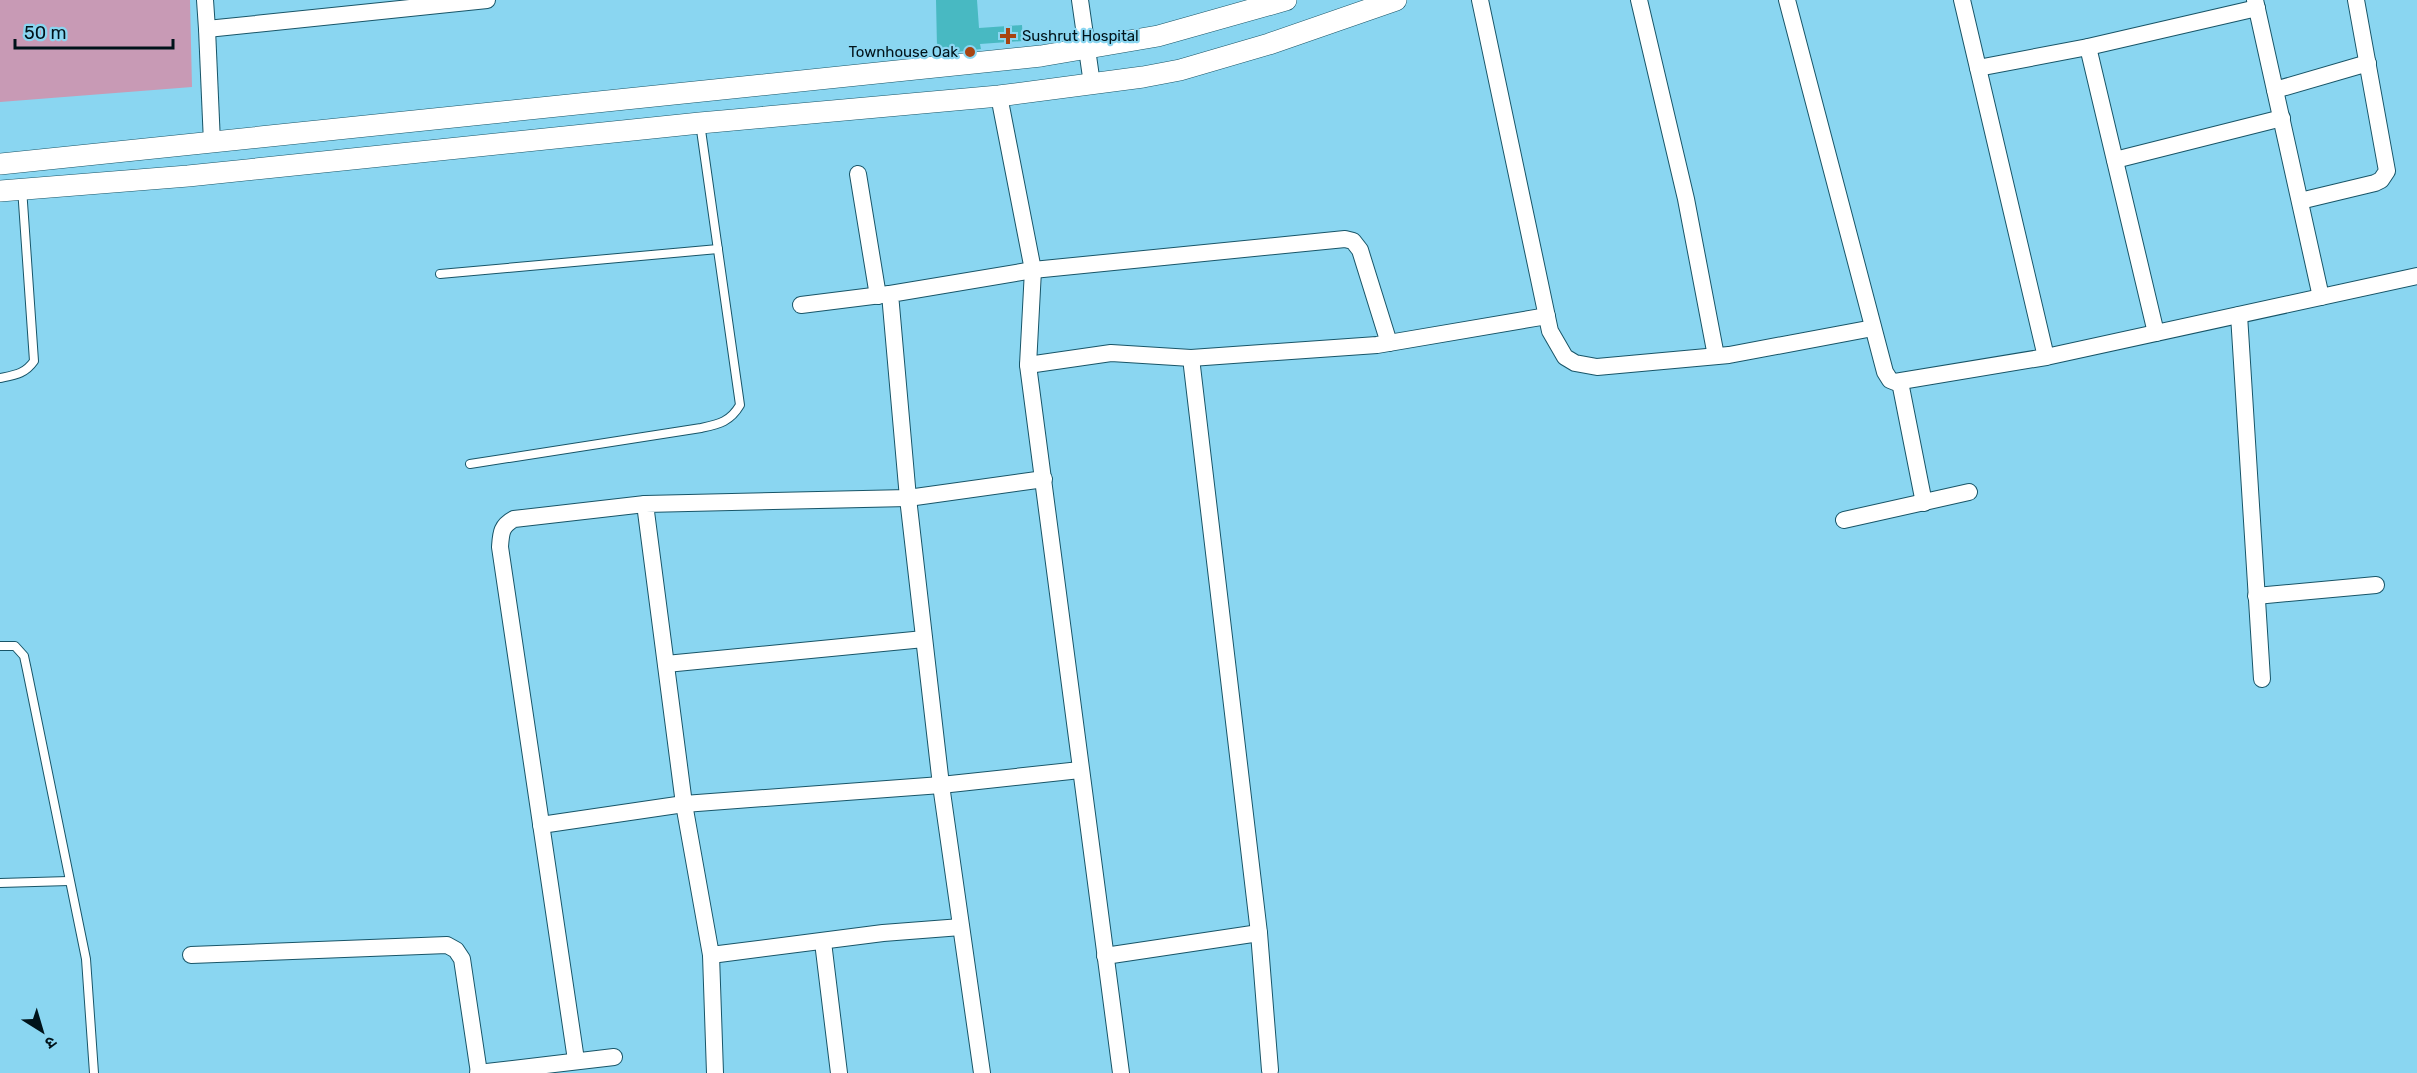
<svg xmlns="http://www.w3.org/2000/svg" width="2417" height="1073" viewBox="0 0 2417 1073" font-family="Rubik,'Noto Sans Devanagari',sans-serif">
  <rect width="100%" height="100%" fill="#8ad6f1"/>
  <!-- green -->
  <path fill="#c89ab5" d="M0,0h190l2,87 -192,15z"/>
  <!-- building -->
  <path fill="#48b9c2" d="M936,0h41l2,28 43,-3 1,16 -43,3 1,5 -41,5v-7h-3z"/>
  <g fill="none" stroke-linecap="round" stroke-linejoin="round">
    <!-- service casing -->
    <g stroke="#185568" stroke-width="10">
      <g id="service">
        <path d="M440,274l278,-25"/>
        <path d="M0,378c15,-3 25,-4 34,-17l-12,-173"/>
        <path d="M470,464l231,-36c18,-4 29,-6 39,-23l-40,-282"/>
        <path d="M0,646h15l9,10 3,14 59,289 8,114"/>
        <path d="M0,883l69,-2"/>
      </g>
    </g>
    <!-- minor casing -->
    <g stroke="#185568" stroke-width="18">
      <g id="minor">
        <path d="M205,0l2,29 280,-29"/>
        <path d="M1080,0l12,84"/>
        <path d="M1480,0l70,331 15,26 10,6 22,4 132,-12 144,-27"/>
        <path d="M1639,0l47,199 30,157"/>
        <path d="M1787,0l98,372 5,8 5,2 151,-25 371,-81"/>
        <path d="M1962,0l84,357"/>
        <path d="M2255,0l66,297"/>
        <path d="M207,29l5,114"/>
        <path d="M2088,47l68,286"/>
        <path d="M1978,68l110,-21 169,-39"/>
        <path d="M2275,90l93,-27"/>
        <path d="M999,96l34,174 -5,95 93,708"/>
        <path d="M2115,160l167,-42"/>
        <path d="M858,174l20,122"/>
        <path d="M2300,201l75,-18 6,-3 6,-9 -31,-171"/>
        <path d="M801,305l88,-11"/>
        <path d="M2239,315l23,364"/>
        <path d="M1191,358l68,575 11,137"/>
        <path d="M1028,365l83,-12 80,5 186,-13 170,-29"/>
        <path d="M1900,382l24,121"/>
        <path d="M1844,520l125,-28"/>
        <path d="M2256,596l120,-11"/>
        <path d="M666,664l258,-25"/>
        <path d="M541,825l143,-21 257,-19 139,-15"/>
        <path d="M961,927l-78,6 -172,22 -27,-151 -39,-300 263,-6 136,-19"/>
        <path d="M823,942l16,131"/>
        <path d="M191,955l256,-10 9,5 6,9 17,114"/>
        <path d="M711,955l4,118"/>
        <path d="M1105,956l154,-23"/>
        <path d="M576,1060l-76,-513c1,-14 1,-21 14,-28l131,-15"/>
        <path d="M478,1073l136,-16"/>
        <path d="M982,1073l-41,-288 -33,-287 -18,-204 143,-24 312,-31 8,2 7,9 29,93"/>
      </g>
    </g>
    <!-- tertiary casing -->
    <g stroke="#185568" stroke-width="22">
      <g id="tertiary">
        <path d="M0,164l1041,-108 117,-20 128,-36"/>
        <path d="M0,191l188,-15 512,-53 299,-27 144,-19 37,-7 89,-26 127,-44"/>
      </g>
    </g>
    <!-- service -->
    <use href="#service" stroke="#fff" stroke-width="8"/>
    <!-- minor -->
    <use href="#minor" stroke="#fff" stroke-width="16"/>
    <!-- tertiary -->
    <use href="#tertiary" stroke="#fff" stroke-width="21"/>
  </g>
  <!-- markers -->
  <g fill="#a84411" stroke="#8ad6f1" stroke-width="2">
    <path d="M1005 27h6v6h6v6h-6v6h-6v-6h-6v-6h6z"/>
    <circle cx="970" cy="52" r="6"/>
  </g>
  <g text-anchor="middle" stroke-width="4.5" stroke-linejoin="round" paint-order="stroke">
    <!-- poi labels -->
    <g font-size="15" fill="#00131a" stroke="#8ad6f1" text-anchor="start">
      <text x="1022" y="41">Sushrut Hospital</text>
      <text x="958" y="57" text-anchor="end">Townhouse Oak</text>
    </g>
  </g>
  <!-- north arrow -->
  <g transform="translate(42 1031) rotate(143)" stroke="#8ad6f1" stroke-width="4.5" paint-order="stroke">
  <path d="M0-4.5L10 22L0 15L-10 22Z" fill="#00131a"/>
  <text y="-9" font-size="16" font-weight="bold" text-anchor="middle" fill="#00131a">उ</text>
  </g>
  <!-- scale -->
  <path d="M15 39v9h158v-9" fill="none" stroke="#00131a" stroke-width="3"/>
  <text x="24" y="39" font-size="18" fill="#00131a" stroke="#8ad6f1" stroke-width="4.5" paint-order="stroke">50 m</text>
</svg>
